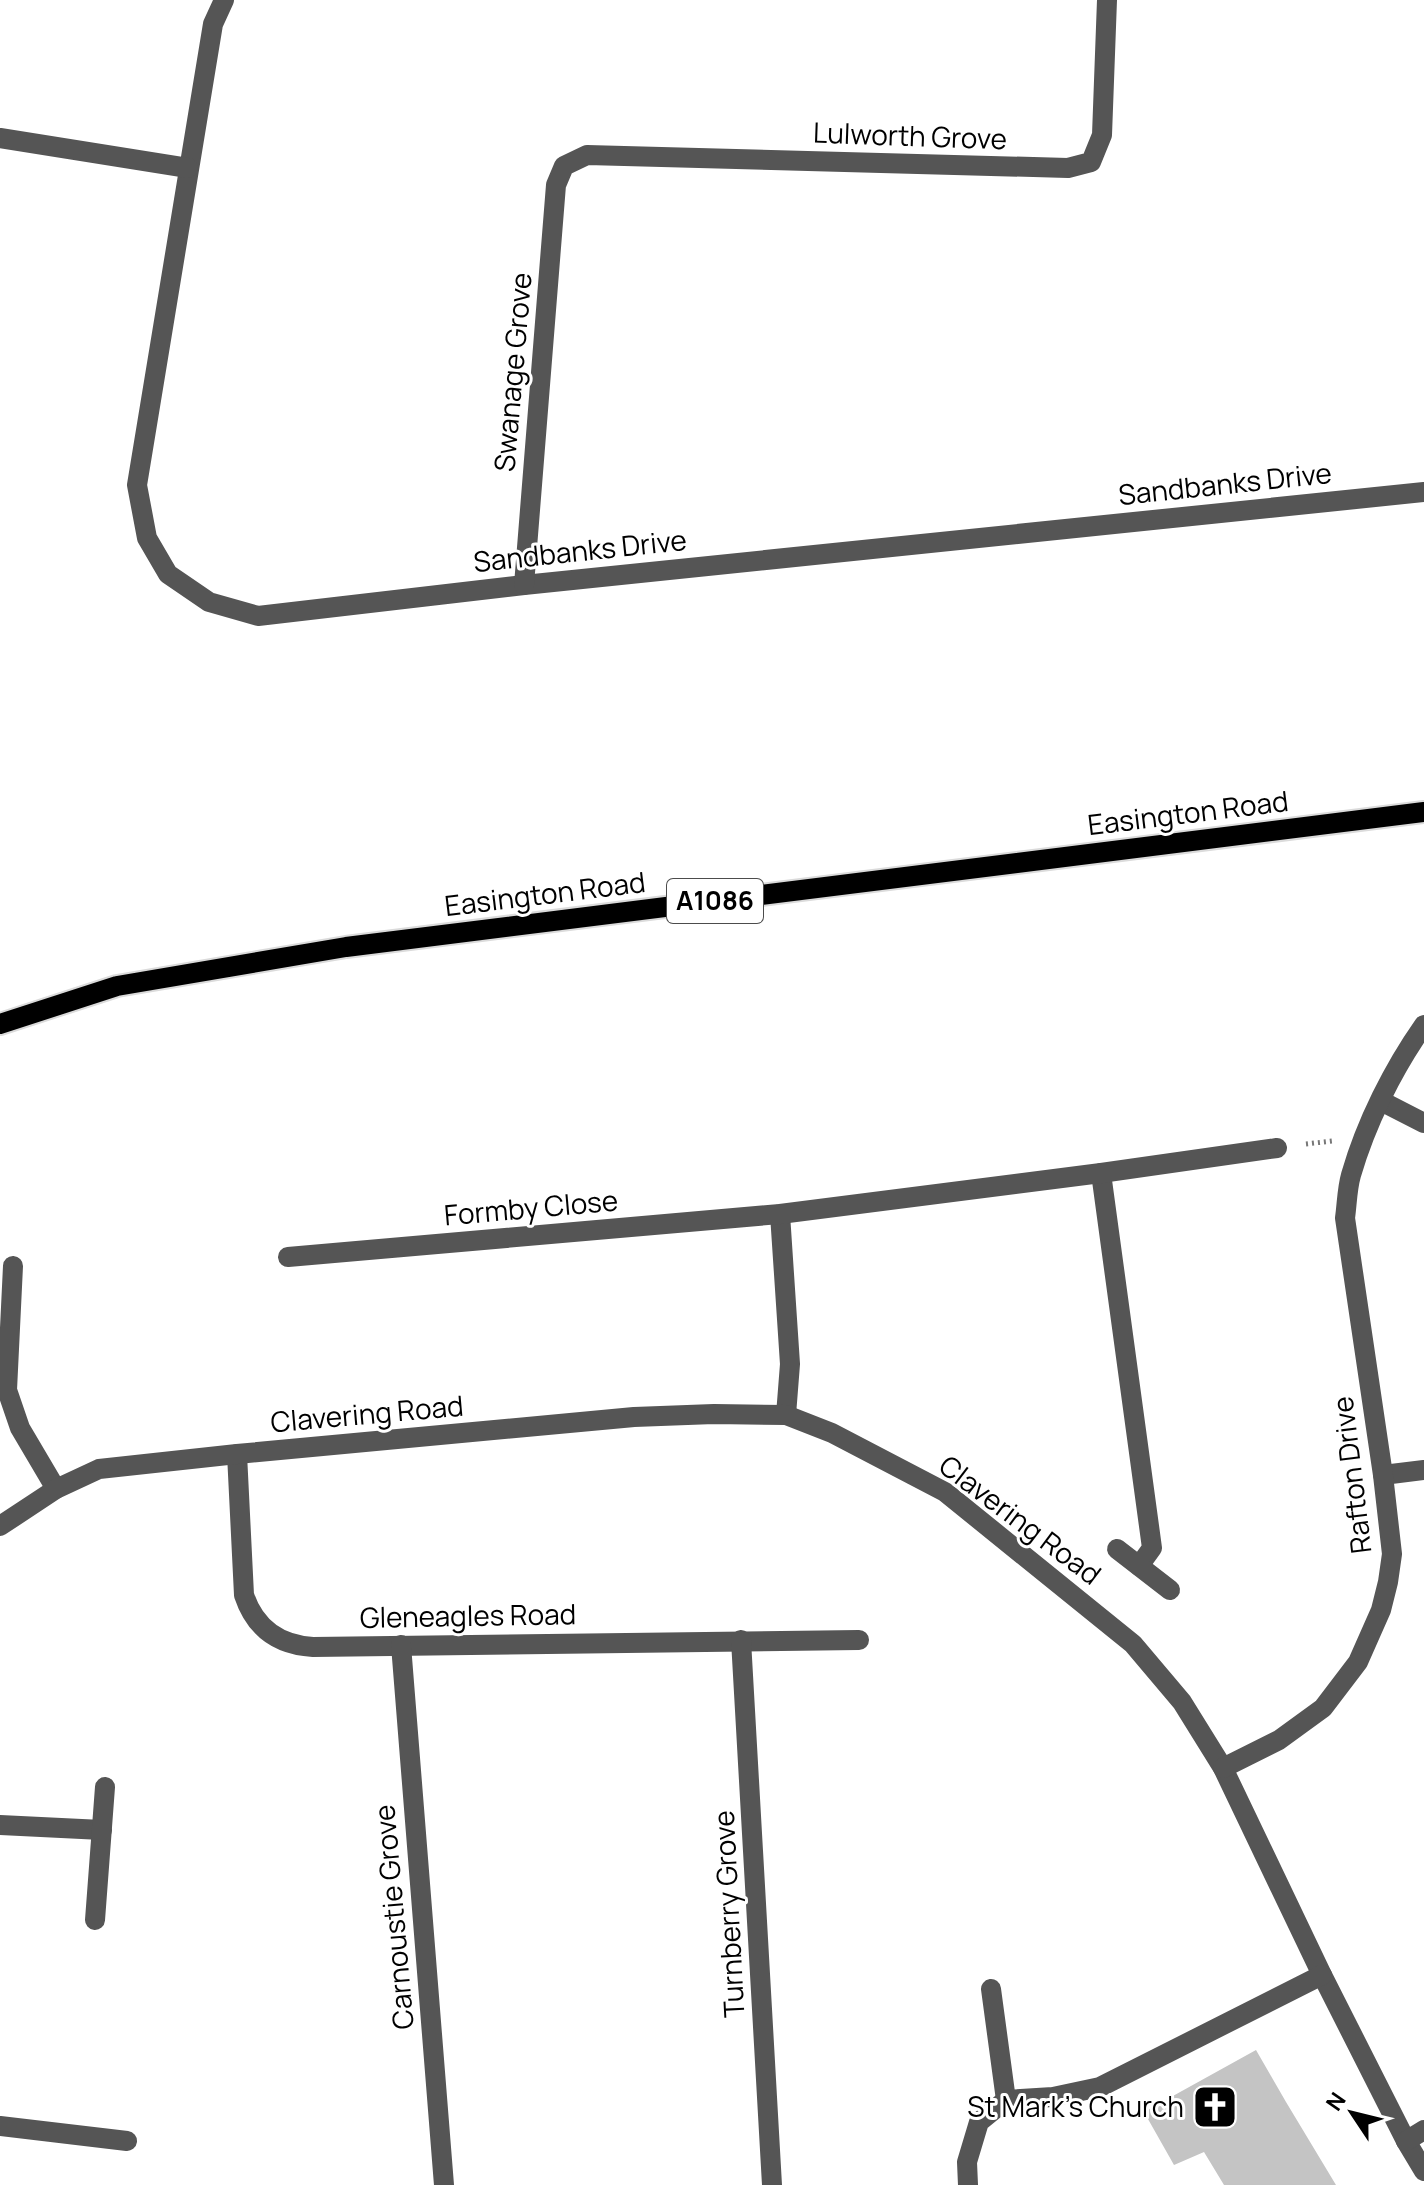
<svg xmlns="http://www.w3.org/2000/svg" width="1424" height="2185" viewBox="0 0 1424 2185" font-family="Manrope,sans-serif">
  <rect width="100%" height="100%" fill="#fff"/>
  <!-- building -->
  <path fill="#c4c4c4" d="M1256,2050l30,52 50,83h-112l-20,-33 -30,13 -30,-53z"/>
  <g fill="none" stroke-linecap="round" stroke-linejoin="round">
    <!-- major casing -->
    <g stroke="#dbdbdb" stroke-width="24">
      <path id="major" d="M0,1024l117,-38 229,-39 1078,-135"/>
    </g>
    <!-- path -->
    <path stroke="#777" stroke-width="5" stroke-dasharray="2 4" stroke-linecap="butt" d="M1306,1144l26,-3"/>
    <!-- minor -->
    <g stroke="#555" stroke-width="20">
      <path d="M224,0l-11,24 -76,461 10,53 21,36 41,28 49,14 266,-31 900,-93"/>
      <path d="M0,138l188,30"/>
      <path d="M524,585l32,-400 8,-19 23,-11 481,13 23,-6 11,-27 5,-135"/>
      <path d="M1381,1101l43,22"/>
      <path d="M1101,1173l51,375 -13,18"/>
      <path d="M780,1214l10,150 -4,51"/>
      <path d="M288,1257l492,-43 321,-41 176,-25"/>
      <path d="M13,1266l-6,124 13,38 36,61"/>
      <path d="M237,1454l7,141c11,33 34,50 69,52l546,-7"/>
      <path d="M1383,1475l41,-5"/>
      <path d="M0,1526l56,-37 43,-20 138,-15 397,-37 80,-3 72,1 46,18 113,59 188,152 49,58 41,66 99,207 84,166 18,30"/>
      <path d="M1117,1549l53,41"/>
      <path d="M741,1640l31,545"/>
      <path d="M401,1645l43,540"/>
      <path d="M1223,1768l56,-28 44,-32 35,-46 23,-52 7,-28 4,-28 -9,-79 -38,-257c2,-14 2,-29 6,-43 15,-52 42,-106 73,-150"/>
      <path d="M0,1825l102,5"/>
      <path d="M95,1920l10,-133"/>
      <path d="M991,1989l15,111"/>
      <path d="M1006,2100l47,-3 47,-10 222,-112"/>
      <path d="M0,2126l127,15"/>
      <path d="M1406,2141l18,-11"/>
      <path d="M968,2185l-1,-23 12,-40 27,-22"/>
    </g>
    <!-- major -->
    <use href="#major" stroke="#000" stroke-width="20"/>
  </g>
  <!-- icons -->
  <defs>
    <g id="church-square" transform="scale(2.3)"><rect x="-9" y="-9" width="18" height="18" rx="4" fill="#000" stroke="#fff"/><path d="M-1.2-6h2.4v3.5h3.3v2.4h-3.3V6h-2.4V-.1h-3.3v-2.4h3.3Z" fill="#fff"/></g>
  </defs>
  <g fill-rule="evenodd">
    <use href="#church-square" x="1215" y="2107"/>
  </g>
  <g text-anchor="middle" stroke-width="6" stroke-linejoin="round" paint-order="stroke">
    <!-- shield labels -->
    <rect fill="#fff" stroke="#4c4c4c" stroke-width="2" x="667" y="879" width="96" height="44" rx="6"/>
    <g font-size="26" font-weight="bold" fill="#000">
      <text x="715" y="910">A1086</text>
    </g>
    <!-- street labels -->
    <g font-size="28" fill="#000" stroke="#fff">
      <text transform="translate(910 136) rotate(2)" y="10">Lulworth Grove</text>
      <text transform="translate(513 372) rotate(-85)" y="10">Swanage Grove</text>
      <text transform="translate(1225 484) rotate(-6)" y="10">Sandbanks Drive</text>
      <text transform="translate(580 551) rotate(-6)" y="10">Sandbanks Drive</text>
      <text transform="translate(1188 813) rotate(-7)" y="10">Easington Road</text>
      <text transform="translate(545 894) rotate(-7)" y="10">Easington Road</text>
      <text transform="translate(531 1208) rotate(-5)" y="10">Formby Close</text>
      <text transform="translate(367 1414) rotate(-5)" y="10">Clavering Road</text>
      <text transform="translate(1352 1475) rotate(-97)" y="10">Rafton Drive</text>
      <text transform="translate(1020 1520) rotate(37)" y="10">Clavering Road</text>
      <text transform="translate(468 1616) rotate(-1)" y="10">Gleneagles Road</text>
      <text transform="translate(729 1914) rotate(-93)" y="10">Turnberry Grove</text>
      <text transform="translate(394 1917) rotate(-95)" y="10">Carnoustie Grove</text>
    </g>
    <!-- poi labels -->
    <g font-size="28" fill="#000" stroke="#fff" text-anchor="end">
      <text x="1184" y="2117">St Mark's Church</text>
    </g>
  </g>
  <!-- north arrow -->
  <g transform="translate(1352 2113) rotate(305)" stroke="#ffffff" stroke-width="6" paint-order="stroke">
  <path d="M0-6L14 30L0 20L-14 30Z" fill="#000000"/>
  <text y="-12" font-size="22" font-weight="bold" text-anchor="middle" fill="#000000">N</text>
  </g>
</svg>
